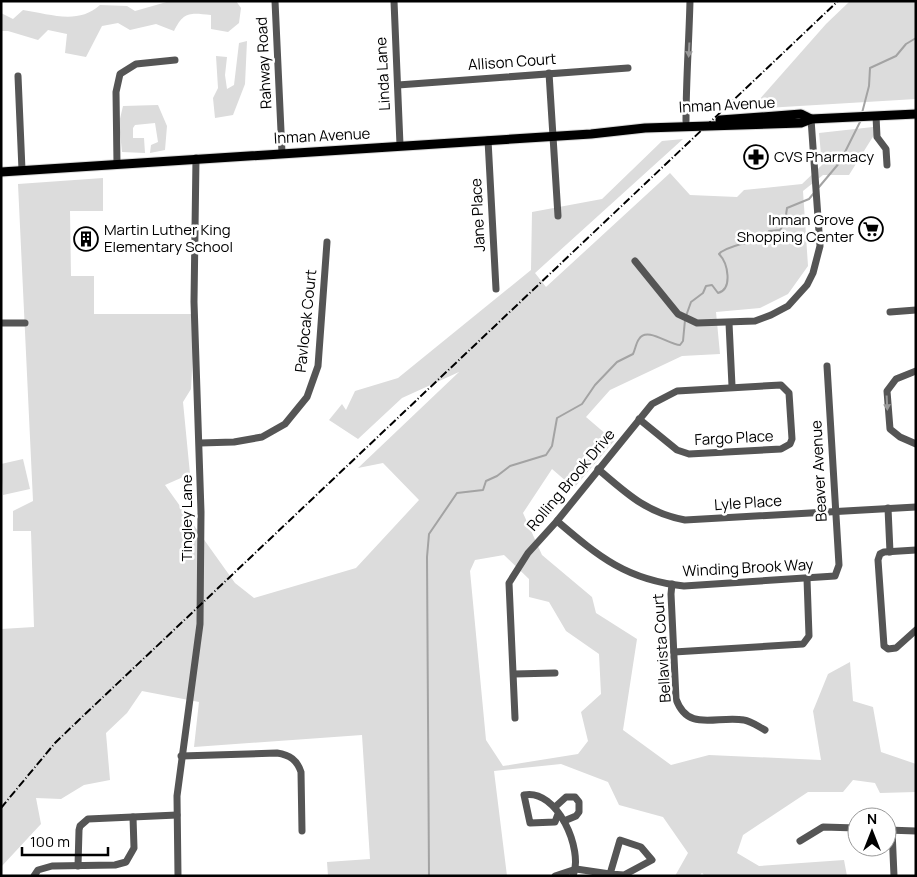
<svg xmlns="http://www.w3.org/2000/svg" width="917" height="877" viewBox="0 0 917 877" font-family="Manrope,sans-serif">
  <rect width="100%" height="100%" fill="#fff"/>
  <!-- green -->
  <g fill="#dcdcdc" fill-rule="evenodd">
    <path d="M170,1h66l5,7 -2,15 -11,9 -17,-3v-14c-21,-2 -27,-4 -37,16l-18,-7 -26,6 -12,-7 -16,3 -16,31 -21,-4 2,-19 -19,-4 -10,10 -30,-9h-7v-18l12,6 10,-9c27,4 55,15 77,-5l27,1 8,5z"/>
    <path d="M850,1h66v98l-165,10 75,-85z"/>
    <path d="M247,41l-2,43 -12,31 -18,3 -2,-20 5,-10 -2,-32 11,1 -2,18 2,14 7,-4 5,-42z"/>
    <path d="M158,105l9,21 -2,24 -15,3 1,-8 7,-3 -3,-19 -20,2 -2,3v10h11l1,15 -23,-1 -3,-29 4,-17z"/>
    <path d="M873,127l1,8 -25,40h-26l-20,16 5,75 -20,28 -28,14 -44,4 4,42 -38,2 -72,34 -24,27 28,24 -40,47 -22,-19 -29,44 19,42 50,42 4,16 41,26 -14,91 48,35 38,-10 112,5 -8,-49 15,-37 22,-12 3,39 20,6 8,45 35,12v28l-36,1 -5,-10 -22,-3 -10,12h-35l-65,43 -6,18 22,13 85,-6 3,16h-142l-3,-3 -3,3h-24l13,-23 -25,-36 -44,-12 -11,-23 -47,-18 -67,7 13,105h-179l-1,-14 43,-3 -8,-124 -168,12 5,-45 -57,-11 -15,22 -21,20 4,47 -26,5 -23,14 -25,-1 5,26 -40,43v-238l33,-2 -3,-96h-18v-20l20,-10 -15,-317 85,-6v33h-33l1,65h23v38h101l-4,75 -8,13 7,72 -25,11 70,98 19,15 102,-30 63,-68 -36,-37 -25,5 101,-96 -57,26 -44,41 -29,-19 13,-16 4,6 9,-19 43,-13 133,-108 1,-58 70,-13 60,-58 21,-2 -148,134 11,14 124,-114 20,22 47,2 7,-7 58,-6 20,-19 -3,-32zM504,555l25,24v18l20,5 17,29 33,23 2,40 -20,18 7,29 -10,13 -75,12 -17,-26 -16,-169 5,-11z"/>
    <path d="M23,459l7,30 -27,6 -2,-31z"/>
  </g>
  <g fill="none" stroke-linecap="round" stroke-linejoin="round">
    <!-- stream -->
    <g stroke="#a3a3a3" stroke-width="2">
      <path d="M862,113l7,-27 1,-18 26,-12 10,-12 10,-6"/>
      <path d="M819,187l21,-25 21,-42"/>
      <path d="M686,316l5,-14 12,-9 3,-7 6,-1 6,8c15,-4 10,-30 1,-39l2,-2c15,-9 29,-9 46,-14l2,-7 11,-1 5,-8 2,-14 22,-9 5,-6"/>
      <path d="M429,876l-2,-319 2,-23 28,-41 26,-3 3,-9 11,-5 13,-10 36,-11 6,-9 5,-28 25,-14 13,-19 22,-23 16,-8c2,-4 3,-11 6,-15 8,-13 30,6 41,6l3,-4 2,-21"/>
    </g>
    <!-- major casing -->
    <g stroke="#dbdbdb" stroke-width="11">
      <g id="major">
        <path d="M720,120l81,-6 10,5"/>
        <path d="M1,172l590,-38 54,-6 156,-5 10,-4 105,-5"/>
      </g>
    </g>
    <!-- minor -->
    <g stroke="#555" stroke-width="7">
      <path d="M275,1l7,152"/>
      <path d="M394,1l6,144"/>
      <path d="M549,73l9,143"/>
      <path d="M18,76l4,94"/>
      <path d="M398,85l230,-17"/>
      <path d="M876,116l1,21 9,12 1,16"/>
      <path d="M686,121c0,-40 3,-80 4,-120"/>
      <path d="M488,140l8,149"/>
      <path d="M117,164l-1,-72 4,-18 16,-10 39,-4"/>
      <path d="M635,261l43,53 19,9 58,-2 16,-6 17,-9 19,-21 6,-12 7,-27 -9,-127"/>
      <path d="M890,312l26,-2"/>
      <path d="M1,323h24"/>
      <path d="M729,323l3,63"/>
      <path d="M916,371l-20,8 -9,12 3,38 10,8 16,7"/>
      <path d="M200,443l34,-1 28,-5 23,-13 22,-27 11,-31 9,-124"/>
      <path d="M598,469c29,25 49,44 87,51l231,-13"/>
      <path d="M888,508l2,44"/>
      <path d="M557,521c42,36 70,59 127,65l151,-10 4,-11 -12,-199"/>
      <path d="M916,550l-32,2 -4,2 -2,6 6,86 4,3 8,-1 20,-18"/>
      <path d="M672,584l-1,10 5,105c12,34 41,16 68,21 7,1 15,7 21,10"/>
      <path d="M674,652l129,-8 6,-8 -2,-57"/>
      <path d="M514,674l41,-1"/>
      <path d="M515,718l-6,-135 19,-30 29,-32 95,-117 25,-13 104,-6 8,8 3,46 -2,5 -9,5 -92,5 -12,-4 -38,-31"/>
      <path d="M181,756l96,-3c13,2 20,7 24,19l1,59"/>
      <path d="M555,807l11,-10h9l4,5v10l-3,4 -12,5"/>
      <path d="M558,814l-3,8 -25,1 -6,-28c33,-7 60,55 49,81"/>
      <path d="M887,830l29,1"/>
      <path d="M892,830l2,46"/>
      <path d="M620,840l21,7 11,13 -28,15 -14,-1z"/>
      <path d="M800,841l23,-14 34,1"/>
      <path d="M78,866l1,-36 1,-4 8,-7 89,-4"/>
      <path d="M34,876l4,-6 14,-4 63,-1 11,-3 8,-14 -1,-31"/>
      <path d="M178,876l-1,-80 23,-172 1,-112 -7,-210 2,-144"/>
      <path d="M555,876l21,-7 34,5"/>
    </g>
    <!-- major -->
    <use href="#major" stroke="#000" stroke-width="9"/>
    <!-- rail -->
    <path stroke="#000" stroke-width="2" stroke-dasharray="8 2.5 1 2.5" stroke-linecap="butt" d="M1,808l54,-65 27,-26 756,-716"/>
  </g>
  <!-- one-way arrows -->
  <defs><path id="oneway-solid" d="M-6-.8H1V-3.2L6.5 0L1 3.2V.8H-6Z" transform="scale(1.25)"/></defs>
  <g fill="#999">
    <use href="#oneway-solid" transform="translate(689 50) rotate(93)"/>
    <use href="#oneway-solid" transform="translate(887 403) rotate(87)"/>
  </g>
  <!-- icons -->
  <defs>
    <g id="pharmacy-ring" transform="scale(1.25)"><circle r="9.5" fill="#fff" stroke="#000" stroke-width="1.5"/><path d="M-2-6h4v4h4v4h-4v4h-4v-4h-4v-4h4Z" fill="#000"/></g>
    <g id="supermarket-ring" transform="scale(1.25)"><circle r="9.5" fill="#fff" stroke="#000" stroke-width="1.5"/><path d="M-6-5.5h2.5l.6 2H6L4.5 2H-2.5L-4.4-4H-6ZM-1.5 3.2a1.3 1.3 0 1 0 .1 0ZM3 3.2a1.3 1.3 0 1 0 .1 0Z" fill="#000"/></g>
    <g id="building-ring" transform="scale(1.25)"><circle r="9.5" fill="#fff" stroke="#000" stroke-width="1.5"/><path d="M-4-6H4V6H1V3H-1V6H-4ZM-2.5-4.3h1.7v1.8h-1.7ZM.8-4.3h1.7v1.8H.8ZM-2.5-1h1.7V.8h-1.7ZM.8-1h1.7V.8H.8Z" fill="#000"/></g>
  </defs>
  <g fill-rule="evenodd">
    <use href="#pharmacy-ring" x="756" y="157"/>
    <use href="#supermarket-ring" x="871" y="229"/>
    <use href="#building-ring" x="86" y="239"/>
  </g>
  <g text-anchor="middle" stroke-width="5" stroke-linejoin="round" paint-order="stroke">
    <!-- street labels -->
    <g font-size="15" fill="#000" stroke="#fff">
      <text transform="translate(512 62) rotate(-4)" y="5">Allison Court</text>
      <text transform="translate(264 63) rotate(-93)" y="5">Rahway Road</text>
      <text transform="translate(383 74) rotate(-93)" y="5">Linda Lane</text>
      <text transform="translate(727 105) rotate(-3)" y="5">Inman Avenue</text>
      <text transform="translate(322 136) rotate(-3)" y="5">Inman Avenue</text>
      <text transform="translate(478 215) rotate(-93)" y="5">Jane Place</text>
      <text transform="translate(306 321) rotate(-84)" y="5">Pavlocak Court</text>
      <text transform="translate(734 438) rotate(-3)" y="5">Fargo Place</text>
      <text transform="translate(819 471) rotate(-93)" y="5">Beaver Avenue</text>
      <text transform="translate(571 480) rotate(-50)" y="5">Rolling Brook Drive</text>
      <text transform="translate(748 503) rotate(-4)" y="5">Lyle Place</text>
      <text transform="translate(187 518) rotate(-90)" y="5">Tingley Lane</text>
      <text transform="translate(748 568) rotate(-3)" y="5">Winding Brook Way</text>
      <text transform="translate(662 648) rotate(-94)" y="5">Bellavista Court</text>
    </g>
    <!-- poi labels -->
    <g font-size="15" fill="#000" stroke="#fff" text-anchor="start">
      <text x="774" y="162">CVS Pharmacy</text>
      <text x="854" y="225" text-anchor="end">Inman Grove<tspan x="854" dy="17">Shopping Center</tspan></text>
      <text x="104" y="235">Martin Luther King<tspan x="104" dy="17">Elementary School</tspan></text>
    </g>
  </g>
  <!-- border -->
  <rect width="917" height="877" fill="none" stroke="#000000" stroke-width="5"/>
  <!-- north arrow -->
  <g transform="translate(872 832)"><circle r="24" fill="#ffffff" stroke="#999999"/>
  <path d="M0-4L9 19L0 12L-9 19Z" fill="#000000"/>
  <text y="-8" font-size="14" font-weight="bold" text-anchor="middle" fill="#000000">N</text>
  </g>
  <!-- scale -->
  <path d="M22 847v8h86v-8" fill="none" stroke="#000000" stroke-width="2.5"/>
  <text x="30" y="847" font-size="15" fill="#000000" stroke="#ffffff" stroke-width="4" paint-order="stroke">100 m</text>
</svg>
